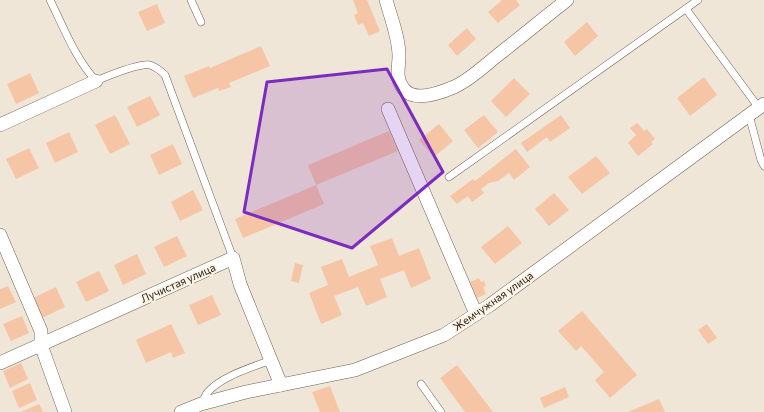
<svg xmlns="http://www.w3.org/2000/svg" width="764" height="412" viewBox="0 0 764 412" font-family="Commissioner,sans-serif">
  <rect width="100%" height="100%" fill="#f0e6d7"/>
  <!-- building -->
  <g fill="#f6c5a6">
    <path d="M353,0h14l13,31 -11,5 -6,-13 -5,2 -4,-10 4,-2z"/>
    <path d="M502,0h14l4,5 -22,18 -10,-11z"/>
    <path d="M157,4l8,19 -18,8 -9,-19z"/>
    <path d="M587,22l11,14 -23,20 -11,-14z"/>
    <path d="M467,28l9,11 -19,17 -9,-11z"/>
    <path d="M261,46l9,20 -41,17 2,4 -12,4 -1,-3 -25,10 -9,-22 25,-10 1,2z"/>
    <path d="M30,73l9,20 -23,11 -9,-20z"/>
    <path d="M704,77l13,18 -27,21 -13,-18z"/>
    <path d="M514,78l16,16 -24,23 -15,-16z"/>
    <path d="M150,96l10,19 -23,12 -10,-20z"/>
    <path d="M115,115l15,29 -20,10 -15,-29z"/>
    <path d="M484,115l14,17 -20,16 -14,-18z"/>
    <path d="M561,115l9,13 -20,14 -3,-5 -20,15 -6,-9z"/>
    <path d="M637,123l7,8 3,-2 8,10 -4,3 2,2 -15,12 -10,-13 8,-8 -6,-7z"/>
    <path d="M439,124l14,17 -19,16 -15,-17z"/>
    <path d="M389,131l9,20 -82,34 -8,-20z"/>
    <path d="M69,132l9,20 -23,11 -9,-20z"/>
    <path d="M173,144l9,20 -23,11 -9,-20z"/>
    <path d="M29,148l10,20 -23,11 -10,-20z"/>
    <path d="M516,149l14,18 -16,13 -5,-7 -11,8 -9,2 -8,6 3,4 -12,9 -4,-6 -11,8 -7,-8 23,-17 2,2z"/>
    <path d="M596,156l14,17 -28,21 -14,-17z"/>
    <path d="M316,185l8,19 -81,34 -8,-19z"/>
    <path d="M193,190l10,20 -23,11 -9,-19z"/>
    <path d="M554,193l15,17 -20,16 -14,-17z"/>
    <path d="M508,226l14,17 -27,21 -14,-17z"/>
    <path d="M177,236l10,20 -23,11 -10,-20z"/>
    <path d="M392,238l7,18 20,-8 12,31 -20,9 -7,-18 -24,9 7,18 -21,9 -8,-19 -24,9 8,19 -21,9 -12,-31 19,-8 -7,-18 21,-8 7,18 29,-12 -8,-19z"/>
    <path d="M137,254l9,20 -23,11 -9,-20z"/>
    <path d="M295,263l8,2 -4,18 -8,-2z"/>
    <path d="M99,271l10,20 -23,11 -10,-20z"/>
    <path d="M479,278l2,4 3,-1 2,5 -3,1 3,7 -9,4 -7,-16z"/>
    <path d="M8,286l8,16 -16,7v-20z"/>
    <path d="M56,287l9,20 -23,11 -9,-20z"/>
    <path d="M212,295l9,20 -23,10 -9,-20z"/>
    <path d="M582,311l55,64 -27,23 -15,-18 9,-8 -23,-26 -5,5 -18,-20z"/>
    <path d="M22,316l7,17 -18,8 -8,-17z"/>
    <path d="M171,324l14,29 -12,5 -2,-6 -25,11 -10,-23z"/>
    <path d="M707,324l10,14 -9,6 -10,-14z"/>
    <path d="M21,363l7,16 -18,9 -7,-17z"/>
    <path d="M457,365l36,47h-28l-25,-34z"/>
    <path d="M30,383l7,17 -18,8 -7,-17z"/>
    <path d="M330,386l10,26h-20l-8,-20z"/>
    <path d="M565,387l4,10 -25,11 -4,-10z"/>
    <path d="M659,399l6,13h-37z"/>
    <path d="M39,404l4,8h-22z"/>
  </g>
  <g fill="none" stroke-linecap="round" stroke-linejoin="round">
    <!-- service casing -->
    <g stroke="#6b6255" stroke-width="8">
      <g id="service">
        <path d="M50,0c14,28 25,58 46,81 12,-5 42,-18 54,-16 6,2 10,5 15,10l68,183"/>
        <path d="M191,0l10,22"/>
        <path d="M686,9l73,99"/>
        <path d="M749,115l12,45 3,6"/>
        <path d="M449,177l249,-177"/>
        <path d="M421,384l20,28"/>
        <path d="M201,404c2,-3 4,-8 6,-11 14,-17 44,-25 64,-33"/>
      </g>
    </g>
    <!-- minor casing -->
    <g stroke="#6b6255" stroke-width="14">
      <g id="minor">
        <path d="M386,0c5,18 13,38 13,56 0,11 -4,22 4,32 10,15 37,5 51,-1 16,-7 30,-21 44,-32 23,-18 46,-37 69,-55"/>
        <path d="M388,109l88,205"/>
        <path d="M0,125l96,-44"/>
        <path d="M0,235l41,96v14l24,67"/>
        <path d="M0,363l233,-105 7,26 41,101"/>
        <path d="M181,412l20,-8 45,-12 109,-22 89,-35 46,-30 274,-201"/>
      </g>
    </g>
    <!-- service -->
    <use href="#service" stroke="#fff" stroke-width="7"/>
    <!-- minor -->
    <use href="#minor" stroke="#fff" stroke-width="13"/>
  </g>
  <!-- marked area -->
  <path fill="#7b2cbf" fill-opacity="0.2" stroke="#7b2cbf" stroke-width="3" stroke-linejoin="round" d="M387,69l56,103 -91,76 -108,-36 23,-130z"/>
  <g text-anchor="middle" stroke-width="4" stroke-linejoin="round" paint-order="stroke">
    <!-- street labels -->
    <g font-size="11" fill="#1f1c16" stroke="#fdf3e4">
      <text transform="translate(178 283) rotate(-24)" y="4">Лучистая улица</text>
      <text transform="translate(493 301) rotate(-35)" y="4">Жемчужная улица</text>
    </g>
  </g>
</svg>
